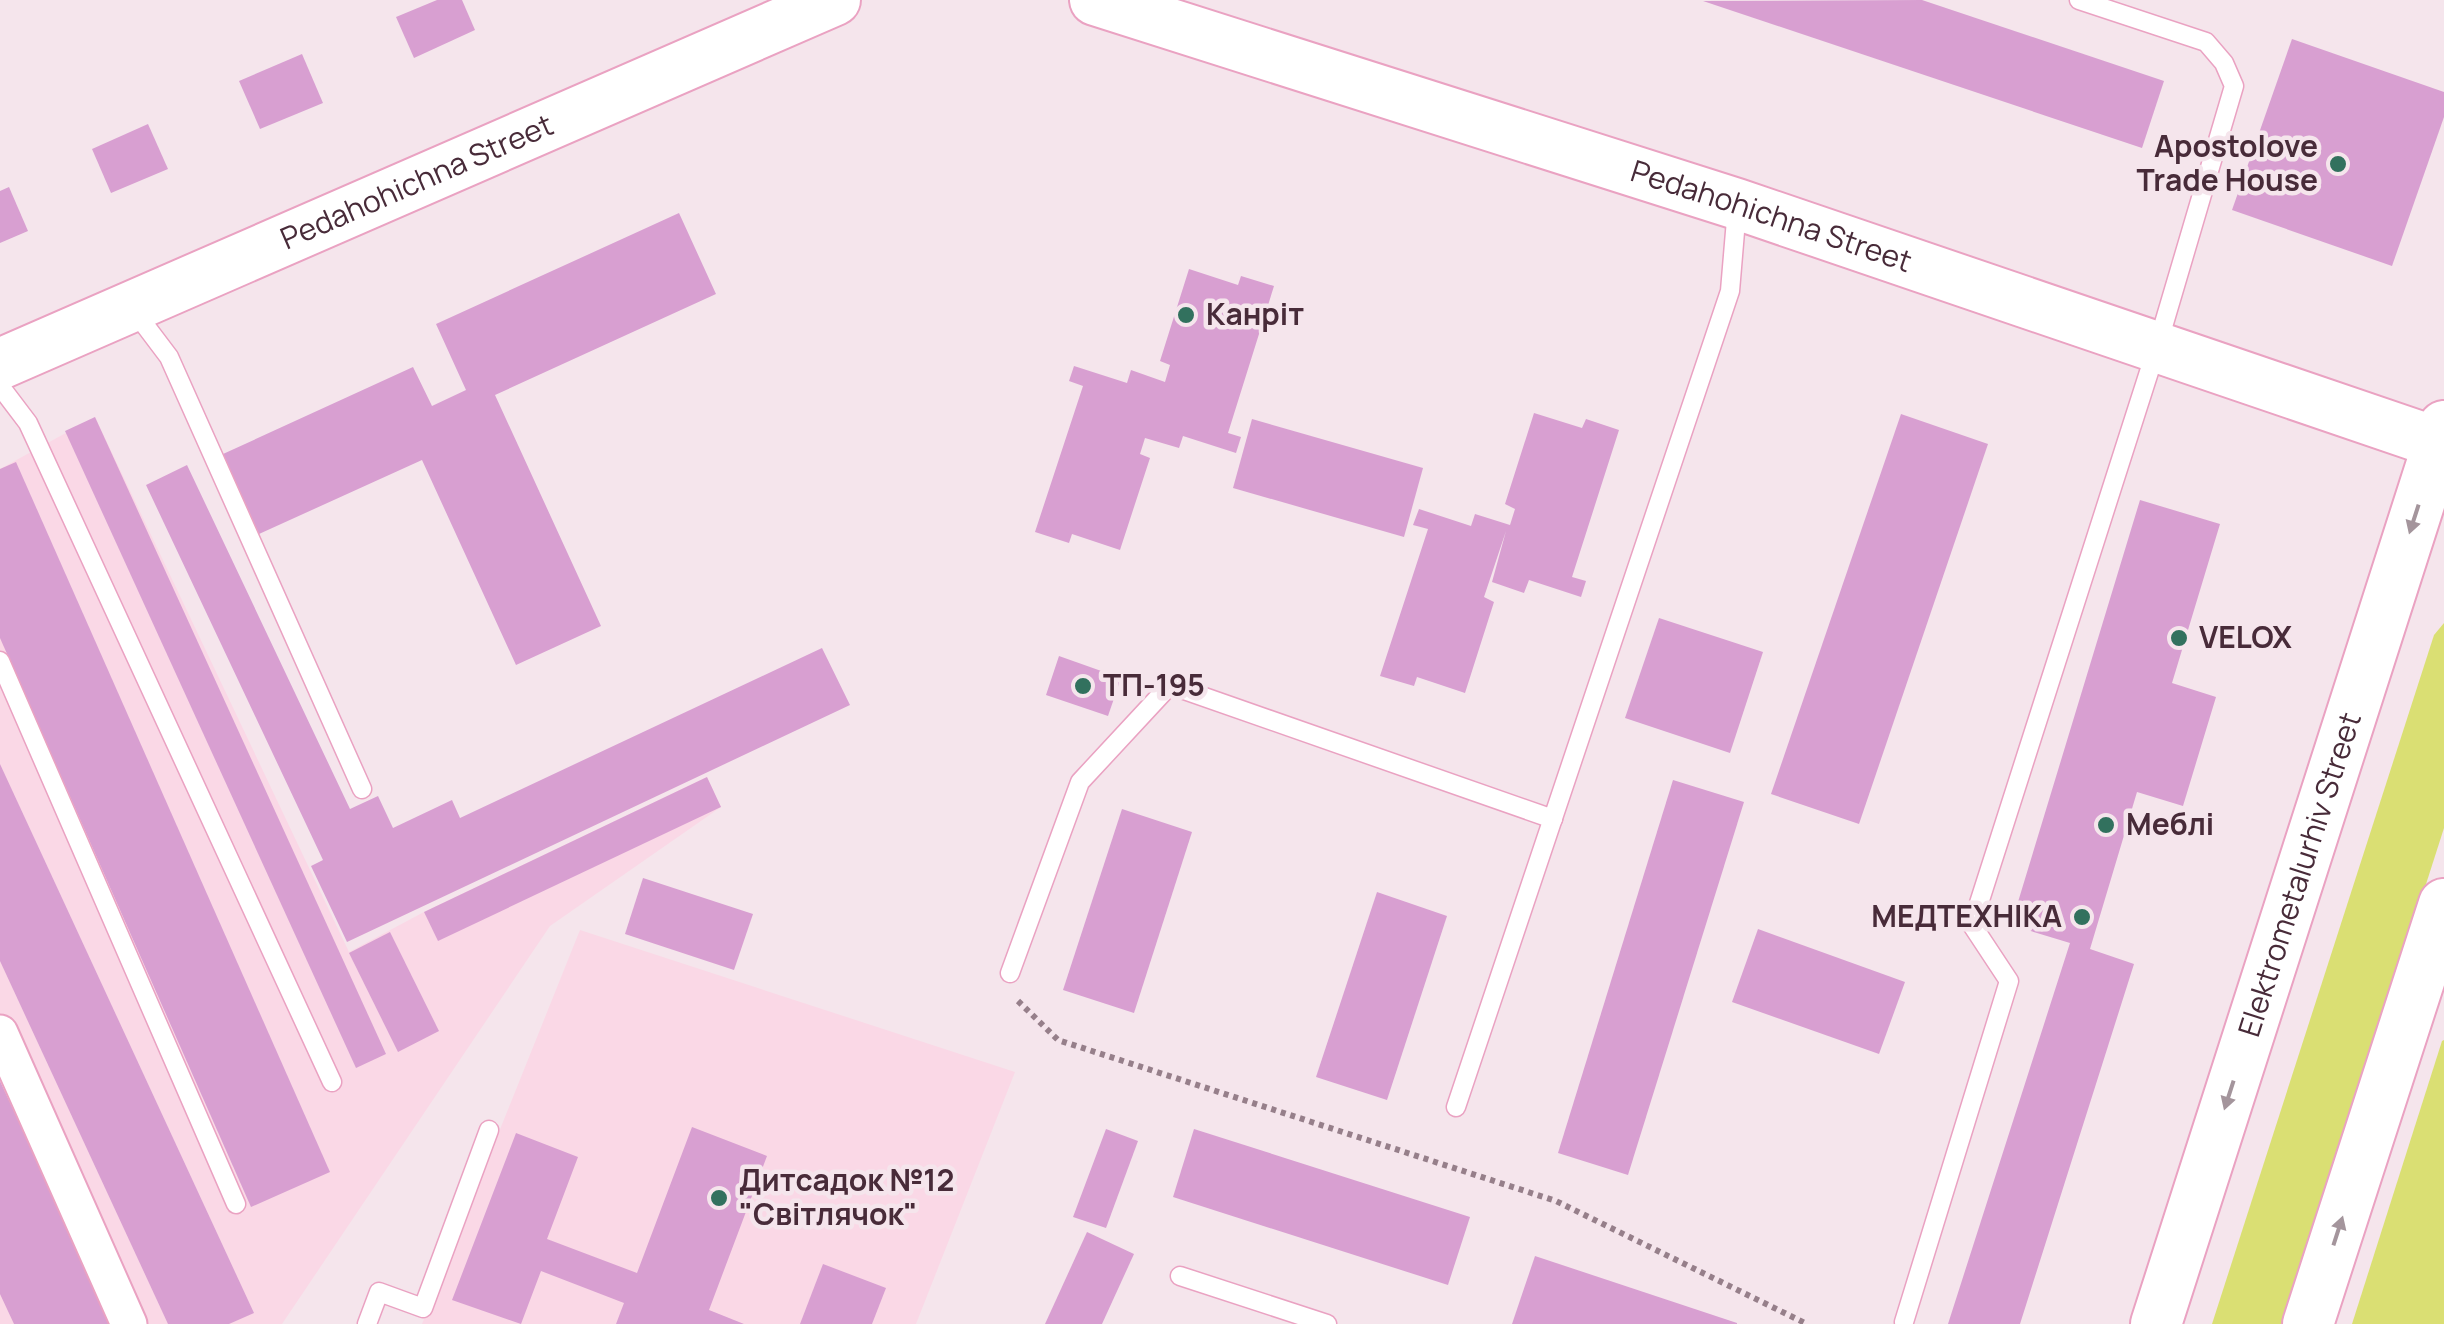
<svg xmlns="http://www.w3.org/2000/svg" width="2444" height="1324" viewBox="0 0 2444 1324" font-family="Manrope,sans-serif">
  <rect width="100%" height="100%" fill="#f5e5ec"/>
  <!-- built -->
  <g fill="#fad8e6">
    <path d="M95,417l254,535 75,-40 283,-135 14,30 -171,119 -268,398h-282v-855z"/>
    <path d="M580,930l435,142 -99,252h-494z"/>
  </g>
  <!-- green -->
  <g fill="#dadf73">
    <path d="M2444,623v205l-159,496h-73l222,-689z"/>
    <path d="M2444,1040v284h-92l90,-283z"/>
  </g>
  <!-- building -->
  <g fill="#d89fd1">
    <path d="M437,0h25l13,30 -61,28 -18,-41z"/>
    <path d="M1922,0l242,81 -22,67 -439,-147z"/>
    <path d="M2292,39l152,53v25l-52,149 -160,-56z"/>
    <path d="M302,54l21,49 -63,26 -21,-48z"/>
    <path d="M148,124l20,45 -57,24 -19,-44z"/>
    <path d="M9,187l19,44 -28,12v-52z"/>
    <path d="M679,213l37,81 -221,101 106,231 -85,39 -94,-205 -163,74 -36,-80 190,-87 19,39 34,-16 -30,-66z"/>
    <path d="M1189,269l49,16 3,-9 33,10 -46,147 13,4 -5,16 -53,-17 -4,12 -34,-10 -5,16 10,4 -30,92 -48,-16 -3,9 -34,-11 48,-146 -14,-5 5,-15 53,17 4,-13 34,12 5,-17 -10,-4z"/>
    <path d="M1534,413l48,15 4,-9 33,11 -47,147 14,4 -5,16 -52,-17 -5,13 -32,-11 14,-51 -22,66 10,5 -29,91 -48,-16 -3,9 -34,-10 48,-147 -15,-4 6,-16 52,17 4,-12 35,11 5,-16 -10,-5z"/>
    <path d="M1901,414l87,30 -129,380 -88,-30z"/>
    <path d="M95,417l291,637 -30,14 -291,-637z"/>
    <path d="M1252,419l171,49 -19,69 -171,-49z"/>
    <path d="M16,462l314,710 -79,35 -251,-569v-169z"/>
    <path d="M187,465l163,344 28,-13 15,32 59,-28 8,18 362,-170 28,57 -503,237 -36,-76 12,-6 -177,-375z"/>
    <path d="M2140,500l80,24 -48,159 44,14 -33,109 -46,-14 -47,157 44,15 -114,360h-72l122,-381 -59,-18z"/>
    <path d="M1659,618l104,34 -33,101 -105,-35z"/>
    <path d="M1059,656l62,22 -13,38 -62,-21z"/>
    <path d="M0,764l254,549 -25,11h-61l-168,-363z"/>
    <path d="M707,777l14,30 -283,134 -14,-29z"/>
    <path d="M1673,780l71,22 -116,373 -70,-22z"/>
    <path d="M1122,809l70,23 -58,181 -71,-23z"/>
    <path d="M643,878l110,36 -19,56 -109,-36z"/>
    <path d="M1377,892l70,24 -60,184 -71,-23z"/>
    <path d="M1758,929l147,53 -26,72 -147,-52z"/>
    <path d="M390,932l49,99 -41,21 -49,-99z"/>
    <path d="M0,1081l113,243h-99l-14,-30z"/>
    <path d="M692,1127l75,29 -58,154 35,14h-128l8,-21 -83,-32 -20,53 -69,-24 64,-167 62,24 -31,82 90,34z"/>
    <path d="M1106,1129l32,12 -32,87 -33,-11z"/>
    <path d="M1194,1129l276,88 -22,68 -275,-88z"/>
    <path d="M1087,1232l47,22 -32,70h-57z"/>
    <path d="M1535,1256l202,67v1h-225z"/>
    <path d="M823,1264l63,24 -14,36h-72z"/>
  </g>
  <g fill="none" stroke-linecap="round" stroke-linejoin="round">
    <!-- lane casing -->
    <g stroke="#eaa2c2" stroke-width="21">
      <g id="lane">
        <path d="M132,308l37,49 193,432"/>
        <path d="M0,386l28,37 304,659"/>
        <path d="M0,661l236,543"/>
        <path d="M1010,973l70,-191 90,-97 383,134"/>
        <path d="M1456,1107l274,-816 7,-83"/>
        <path d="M1180,1276l147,48"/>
        <path d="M1904,1322l105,-341 -37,-56 185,-578 77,-261 -10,-23 -18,-21 -127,-42"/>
        <path d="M367,1324l12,-32 44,16 66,-178"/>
      </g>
    </g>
    <!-- street casing -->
    <g stroke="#eaa2c2" stroke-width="39">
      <path id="street" d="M0,1033l129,291"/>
    </g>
    <!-- secondary casing -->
    <g stroke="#eaa2c2" stroke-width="54">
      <g id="secondary">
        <path id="s1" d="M1095,0l642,204 707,241"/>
        <path id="s2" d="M0,364l835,-364"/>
        <path id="s3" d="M2156,1324l288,-898"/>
        <path d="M2308,1324l136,-420"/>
      </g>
    </g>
    <!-- path -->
    <path stroke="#967f8a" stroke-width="6" stroke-dasharray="5 5" stroke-linecap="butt" d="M1018,1001l40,39 498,161 251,123"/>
    <!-- lane -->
    <use href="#lane" stroke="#fff" stroke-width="18"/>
    <!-- street -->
    <use href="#street" stroke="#fff" stroke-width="35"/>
    <!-- secondary -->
    <use href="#secondary" stroke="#fff" stroke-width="50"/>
  </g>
  <!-- one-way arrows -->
  <defs><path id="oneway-solid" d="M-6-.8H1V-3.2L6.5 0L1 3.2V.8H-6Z" transform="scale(2.5)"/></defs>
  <g fill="#a4959c">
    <use href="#oneway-solid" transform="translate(2414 519) rotate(108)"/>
    <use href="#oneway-solid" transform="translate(2229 1095) rotate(108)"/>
    <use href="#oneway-solid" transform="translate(2338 1231) rotate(-72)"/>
  </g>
  <!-- markers -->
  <g fill="#32715e" stroke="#f5e5ec" stroke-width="4">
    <circle cx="2338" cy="164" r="10"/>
    <circle cx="1186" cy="315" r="10"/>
    <circle cx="2179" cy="638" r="10"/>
    <circle cx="1083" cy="686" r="10"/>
    <circle cx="2106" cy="825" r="10"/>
    <circle cx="2082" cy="917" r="10"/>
    <circle cx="719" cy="1198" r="10"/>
  </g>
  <g text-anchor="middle" stroke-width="9" stroke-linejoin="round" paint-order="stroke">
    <!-- poi labels -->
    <g font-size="30" font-weight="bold" fill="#482b39" stroke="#f5e5ec" text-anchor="start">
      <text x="2318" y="157" text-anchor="end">Apostolove<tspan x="2318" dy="34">Trade House</tspan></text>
      <text x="1206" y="325">Канріт</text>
      <text x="2199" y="648">VELOX</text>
      <text x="1103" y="696">ТП-195</text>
      <text x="2126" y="835">Меблі</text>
      <text x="2062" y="927" text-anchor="end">МЕДТЕХНІКА</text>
      <text x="739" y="1191">Дитсадок №12<tspan x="739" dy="34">"Світлячок"</tspan></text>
    </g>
    <!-- street labels -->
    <g font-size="30" fill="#482b39" stroke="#f5e5ec">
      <text dy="10" stroke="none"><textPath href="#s2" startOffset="455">Pedahohichna Street</textPath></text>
      <text dy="10" stroke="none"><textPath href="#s1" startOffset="710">Pedahohichna Street</textPath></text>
      <text dy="10" stroke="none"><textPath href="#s3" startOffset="472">Elektrometalurhiv Street</textPath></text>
    </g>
  </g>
</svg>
